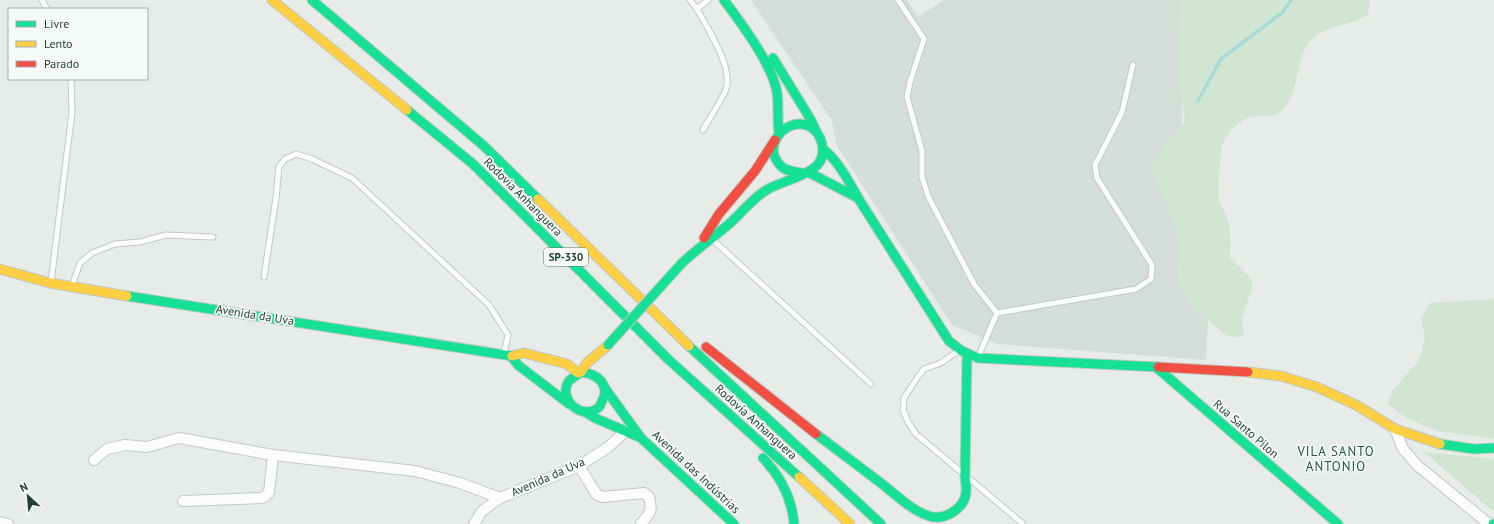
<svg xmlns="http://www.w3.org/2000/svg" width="1494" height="524" viewBox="0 0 1494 524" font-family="'PT Sans',sans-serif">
  <rect width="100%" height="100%" fill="#e7ece9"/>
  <!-- built -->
  <path fill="#d5ddd8" d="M751,0h156l11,17 26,-17h238v152l28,131 -4,77 -208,-16 -46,-19 -116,-181 -4,-23z"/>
  <!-- green -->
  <g fill="#d0e5d2">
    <path d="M1181,0h189l-2,15c-16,11 -40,9 -55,23 -18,16 -13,51 -28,70 -10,12 -22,6 -34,9 -7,2 -13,7 -18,12 -3,3 -8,10 -10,15 -3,7 -6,50 -4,57 1,4 5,7 6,11 6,14 6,30 5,45l19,19 4,7 -11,37 2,15c-16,5 -19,0 -31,-11 -26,-23 -36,-29 -36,-66 0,-11 1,-23 -3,-33 -2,-9 -6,-18 -10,-26 -4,-10 -13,-19 -12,-31 2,-12 25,-36 33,-47l-6,-41z"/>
    <path d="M1494,299v140l-56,-8 -30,-12 -20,-15 4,-13 24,-27 6,-11 3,-17 -4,-18 9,-15z"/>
    <path d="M1424,452l70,7v51l-1,1z"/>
  </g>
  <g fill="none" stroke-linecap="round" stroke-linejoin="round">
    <!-- stream -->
    <path stroke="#a7dbd8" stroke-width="3.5" d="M1198,101l23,-42 62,-47 8,-12"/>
    <!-- lane casing -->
    <g stroke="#c4c9c6" stroke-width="7">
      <g id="lane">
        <path d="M42,0l5,9"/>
        <path d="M690,0l7,9 11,-9"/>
        <path d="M898,0l26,39 -14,43 -3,15 15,54v26l7,21 45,86 23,29 -18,42"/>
        <path d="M697,9c11,20 36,58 29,80 -4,11 -17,30 -23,41"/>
        <path d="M713,240l158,144"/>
        <path d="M264,277l12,-79 3,-31 6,-8 11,-5 16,5 40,19 137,127 19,30 -4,19"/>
        <path d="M51,282l21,-169 -1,-34"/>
        <path d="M72,286l8,-23 12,-10 23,-9 25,-2 26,-7 47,2"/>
        <path d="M997,313l139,-24 15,-10 1,-14 -55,-87 -2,-13 27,-53 11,-47"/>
        <path d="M958,351l-17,12 -17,6 -7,9 -13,20 -1,12 5,12 8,12 44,37"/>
        <path d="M971,480l51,43"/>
      </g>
    </g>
    <!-- street casing -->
    <g stroke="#c4c9c6" stroke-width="12">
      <g id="street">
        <path d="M1395,429l8,20 15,17 71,58"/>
        <path d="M94,460l13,-11 18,-4 22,2 32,-9 94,17 142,16 45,12 40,15"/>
        <path d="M579,466l18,29 6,2 41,-4 5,4c4,14 1,16 -8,27"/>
        <path d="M183,501l78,-3 5,-2 3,-4 4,-37"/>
        <path d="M0,522l8,2"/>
        <path d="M474,524l8,-13 18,-13 79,-32 28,-18 19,-17"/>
      </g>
    </g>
    <!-- fast casing -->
    <g stroke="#c0c8c4" stroke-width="11">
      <g id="fast">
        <path d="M312,0l172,146 54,53"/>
        <path d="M724,0c17,23 49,65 53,93 2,13 0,27 2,40"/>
        <path d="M773,58l38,62 5,11"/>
        <path d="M407,110l66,54 196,196 130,117"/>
        <path d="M823,149c20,16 28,39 42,60 28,44 56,88 84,132l13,10 16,7 180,9"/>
        <path d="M808,172l50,26"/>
        <path d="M682,263c15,-14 32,-26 47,-39 14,-12 25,-28 41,-36 14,-7 40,-13 49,-25 10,-15 -1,-39 -19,-39 -20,0 -36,24 -20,41 5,6 14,7 22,8"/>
        <path d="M127,296l385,60"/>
        <path d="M689,346l192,178"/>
        <path d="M511,356l7,9 51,39"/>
        <path d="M1156,367l182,157"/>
        <path d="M581,372c9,1 19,5 23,14 2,5 1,10 -2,15 -1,2 -2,6 -4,7 -17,13 -41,-10 -29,-27 3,-3 8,-6 12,-9z"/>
        <path d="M604,387l37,51 93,86"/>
        <path d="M585,412l10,6 44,19"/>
        <path d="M816,434c23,17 46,35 70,53 12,10 27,24 43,29 15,5 35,-7 37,-23 1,-6 -1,-12 -1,-18l2,-120"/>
        <path d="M1440,444l34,5 20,-1"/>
        <path d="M763,458c18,19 29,40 31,66"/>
        <path d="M1493,524h1"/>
      </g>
    </g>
    <!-- slow casing -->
    <g stroke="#c0c8c4" stroke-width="11">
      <g id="slow">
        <path d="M272,0l135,110"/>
        <path d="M538,199l151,147"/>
        <path d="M0,269l50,14 77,13"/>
        <path d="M512,356l12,-3 43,11 11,9"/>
        <path d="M581,372l6,-9 21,-18"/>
        <path d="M1248,372l33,4 36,11 41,19 37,23 45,15"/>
        <path d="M799,477l51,47"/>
      </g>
    </g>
    <!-- jam casing -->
    <g stroke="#c0c8c4" stroke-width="11">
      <g id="jam">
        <path d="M704,238l15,-24 36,-43 20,-31"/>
        <path d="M706,347l110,87"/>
        <path d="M1158,367l90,5"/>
      </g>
    </g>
    <!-- lane -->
    <use href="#lane" stroke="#fbfcfc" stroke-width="5"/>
    <!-- street -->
    <use href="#street" stroke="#fbfcfc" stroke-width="10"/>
    <!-- fast -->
    <use href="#fast" stroke="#16e098" stroke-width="9"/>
    <!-- slow -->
    <use href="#slow" stroke="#ffcf43" stroke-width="9"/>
    <!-- jam -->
    <use href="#jam" stroke="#f24e42" stroke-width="9"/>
    <!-- fast-bridge casing -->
    <g stroke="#c2cbc6" stroke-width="11" stroke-linecap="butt">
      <path id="fast-bridge" d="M608,345l74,-82"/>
    </g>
    <!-- fast-bridge -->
    <use href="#fast-bridge" stroke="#16e098" stroke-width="9"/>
  </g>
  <g text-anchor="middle" stroke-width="3.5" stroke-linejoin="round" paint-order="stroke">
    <!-- shield labels -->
    <rect fill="#f6faf7" stroke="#62786e" stroke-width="1" x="544" y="248" width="44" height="18" rx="3"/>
    <g font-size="11" font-weight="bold" fill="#234133">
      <text x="566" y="261">SP-330</text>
    </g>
    <!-- street labels -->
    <g font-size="12" fill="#234133" stroke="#f6faf7">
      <text transform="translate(523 197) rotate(45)" y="4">Rodovia Anhanguera</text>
      <text transform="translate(255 315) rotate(9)" y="4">Avenida da Uva</text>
      <text transform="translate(756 422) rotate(42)" y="4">Rodovia Anhanguera</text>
      <text transform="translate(1246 429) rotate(41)" y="4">Rua Santo Pilon</text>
      <text transform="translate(696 472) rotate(43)" y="4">Avenida das Indústrias</text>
      <text transform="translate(548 477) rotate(-24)" y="4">Avenida da Uva</text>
    </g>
    <!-- neighbourhood labels -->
    <g font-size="13" letter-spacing="1" fill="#1e543c" stroke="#f6faf7">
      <text x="1336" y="456">VILA SANTO<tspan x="1336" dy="15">ANTONIO</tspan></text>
    </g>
  </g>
  <!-- legend -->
  <rect x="8" y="8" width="140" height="72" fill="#f6faf7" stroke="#a2b0a9"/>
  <rect x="16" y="21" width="20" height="6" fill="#16e098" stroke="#a2b0a9"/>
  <text x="44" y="28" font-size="12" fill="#234133">Livre</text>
  <rect x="16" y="41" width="20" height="6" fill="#ffcf43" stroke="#a2b0a9"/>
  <text x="44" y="48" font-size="12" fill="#234133">Lento</text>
  <rect x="16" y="61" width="20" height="6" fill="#f24e42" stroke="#a2b0a9"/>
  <text x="44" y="68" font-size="12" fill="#234133">Parado</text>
  <!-- north arrow -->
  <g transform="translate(28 496) rotate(334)" stroke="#f6faf7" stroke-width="3" paint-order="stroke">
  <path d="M0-3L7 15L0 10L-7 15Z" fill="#234133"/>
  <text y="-6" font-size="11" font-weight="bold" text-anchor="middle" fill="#234133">N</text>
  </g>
</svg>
